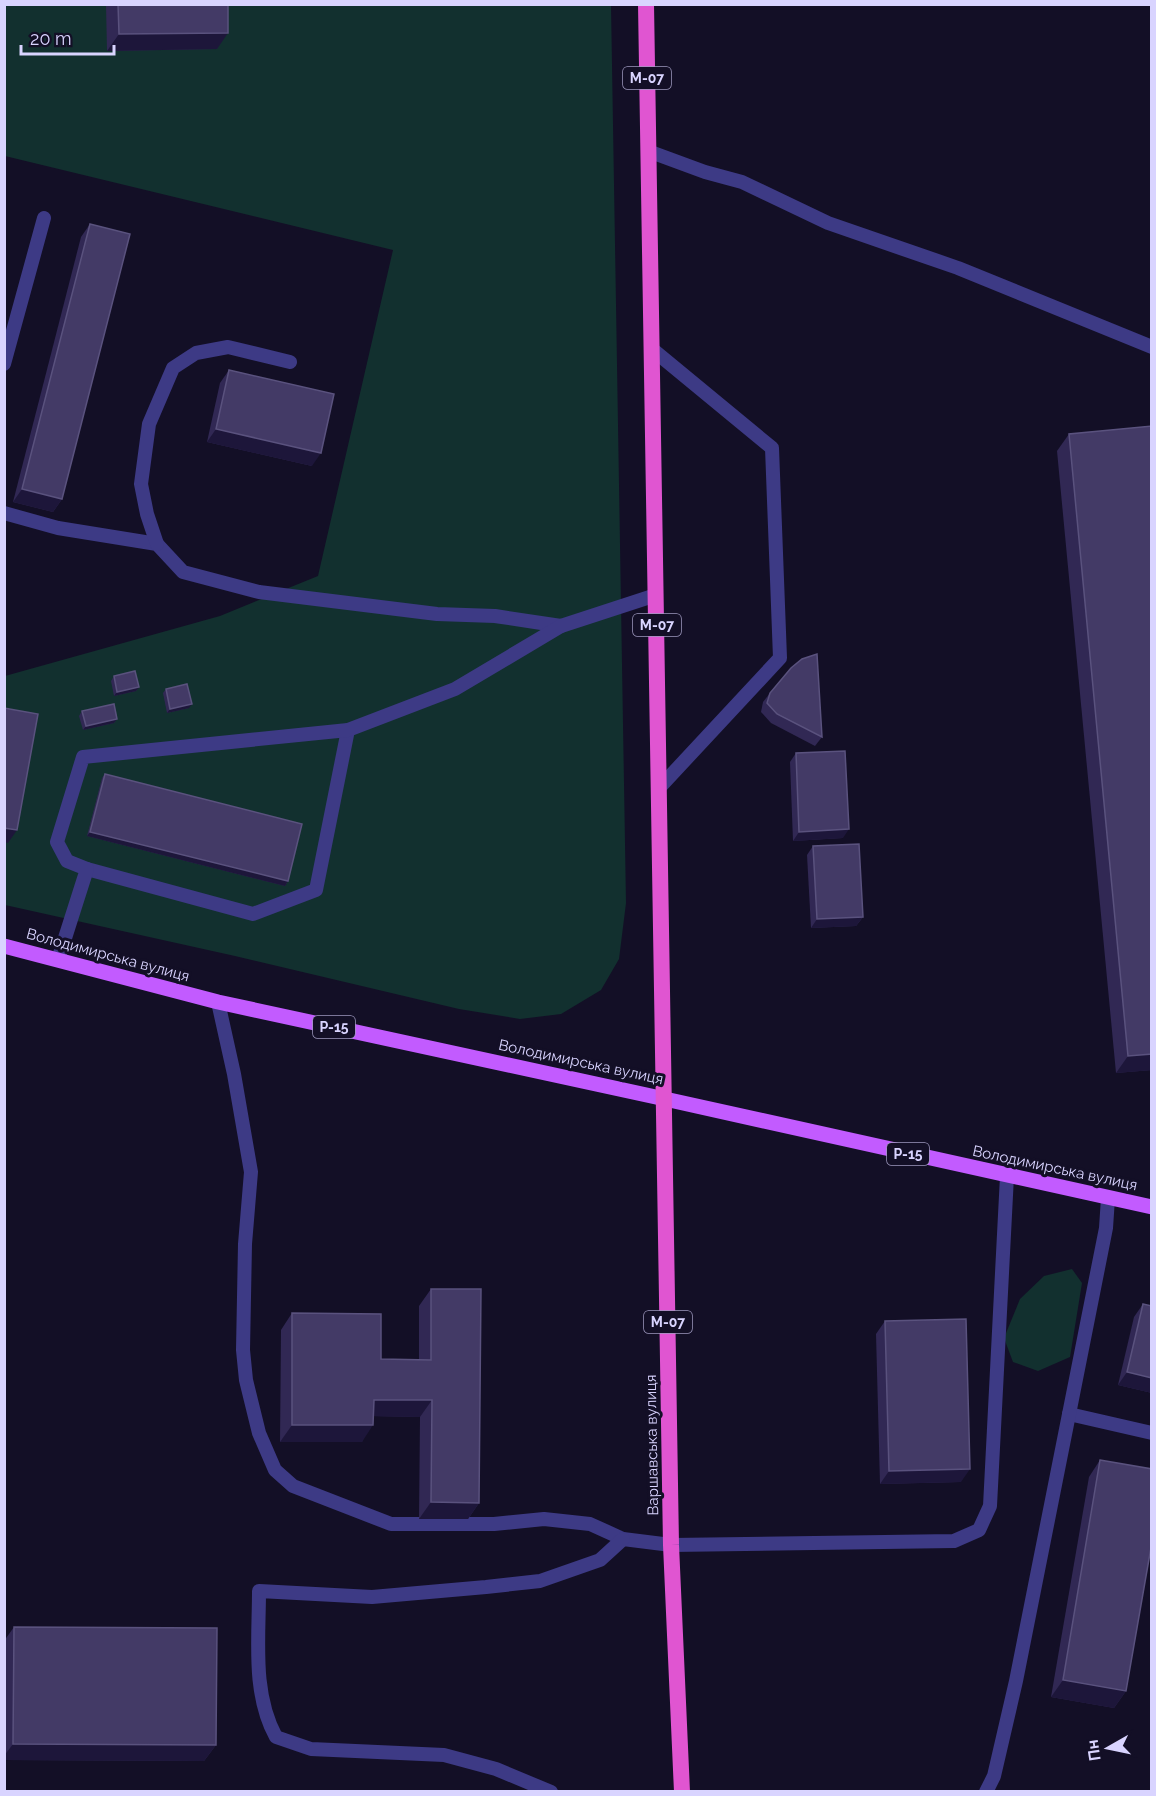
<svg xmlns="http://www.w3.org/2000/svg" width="1156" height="1796" viewBox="0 0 1156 1796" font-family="Raleway,sans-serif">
  <rect width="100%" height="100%" fill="#130f26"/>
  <!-- green -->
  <g fill="#12302f">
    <path d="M5,5h606l15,898 -7,56 -18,31 -40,24 -41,5 -61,-10 -224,-53 -230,-51v-229l215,-60 98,-40 75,-326 -388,-94z"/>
    <path d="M1072,1269l10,14 -12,74 -32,14 -25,-9 -9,-24 16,-39 24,-23z"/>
  </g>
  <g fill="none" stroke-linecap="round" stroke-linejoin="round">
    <!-- service -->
    <g stroke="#3d3a85" stroke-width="14">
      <path d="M648,151l57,21 37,10 86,41 130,45 194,79"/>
      <path d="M652,349l120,99 8,210 -120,129"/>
      <path d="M4,364l40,-146"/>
      <path d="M4,513l54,15 99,16 26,28 76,20 178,22 58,2 66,10"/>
      <path d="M157,544l-10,-30 -6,-30 8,-60 24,-56 23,-15 32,-6 62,15"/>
      <path d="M87,869l166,45 63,-24 32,-160"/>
      <path d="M58,960l29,-91 -20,-8 -10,-19 26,-85 265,-27 107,-41 106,-63 95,-31"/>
      <path d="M218,1002l16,72 17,98 -6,72 -2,106 3,30 13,53 16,37 18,16 98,38h103l50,-5 46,5 33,15 48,6 283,-4 25,-11 11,-24 17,-330"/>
      <path d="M1069,1414l83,19"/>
      <path d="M551,1792l-55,-23 -52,-14 -133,-6 -35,-12c-24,-44 -17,-97 -17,-146l113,6 114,-10 54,-6 60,-21 23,-21"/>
      <path d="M986,1792l8,-16 22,-95 90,-453 2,-30"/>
    </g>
    <!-- primary -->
    <path stroke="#c25bff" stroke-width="15" d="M4,946l214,56 447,97 487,108"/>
    <!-- trunk -->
    <path stroke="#e055d1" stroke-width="16" d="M646,4l25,1541 11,247"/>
  </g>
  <!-- wall -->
  <g fill="#312854">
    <path d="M106,4h122l-11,45 -110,2z"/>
    <path d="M90,224l-28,275 -9,13 -40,-10 68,-265z"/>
    <path d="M229,370l83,96 -105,-24 13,-59z"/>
    <path d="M1152,426v644l-36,3 -59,-622 12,-17z"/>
    <path d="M114,676l25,11 -3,4 -22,5 -3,-15z"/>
    <path d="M166,689l23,19 -22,5 -4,-20z"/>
    <path d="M770,693l52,44 -7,9 -44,-23 -10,-11 2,-10z"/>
    <path d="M82,711l35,8 -3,4 -31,7 -4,-14z"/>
    <path d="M796,753l47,85 -50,3 -3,-79z"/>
    <path d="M105,774l183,107 -3,5 -198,-50 15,-58z"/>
    <path d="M813,846l50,71 -7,9 -45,2 -4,-73z"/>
    <path d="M431,1289l48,214 -11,16h-49l1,-102 -47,-1 -11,26h-82l1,-112 11,-17 89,46 38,1v-54z"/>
    <path d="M1143,1304l9,2v87l-34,-8 16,-68z"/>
    <path d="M885,1321l76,161 -81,2 -4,-150z"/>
    <path d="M1100,1460l26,231 -12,17 -63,-11 38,-220z"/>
    <path d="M14,1627l202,118 -12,16 -200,-1v-119z"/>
  </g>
  <!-- shaded-wall -->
  <g fill="#1d163a">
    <path d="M228,33l-11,16 -110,2 12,-17z"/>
    <path d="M216,429l105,24 -9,13 -105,-24z"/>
    <path d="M22,489l40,10 -9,13 -40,-10z"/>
    <path d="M139,687l-3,4 -22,5 3,-4z"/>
    <path d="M192,704l-3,4 -22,5 3,-4z"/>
    <path d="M117,719l-3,4 -31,7 3,-4z"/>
    <path d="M4,828l13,2 -9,13 -4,-1z"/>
    <path d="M849,829l-6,9 -50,3 6,-9z"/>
    <path d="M90,832l198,49 -3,5 -198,-50z"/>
    <path d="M863,917l-7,9 -45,2 6,-9z"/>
    <path d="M1152,1054v16l-36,3 12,-17z"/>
    <path d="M1127,1372l25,6v15l-34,-8z"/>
    <path d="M374,1400h58l-12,17 -58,-1z"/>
    <path d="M292,1425h81l-11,17h-82z"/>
    <path d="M970,1469l-9,13 -81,2 9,-13z"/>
    <path d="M431,1502l48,1 -11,16h-49z"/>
    <path d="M1063,1680l63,11 -12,17 -63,-11z"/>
    <path d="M13,1744l203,1 -12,16 -200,-1v-4z"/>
  </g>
  <!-- building -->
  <g fill="#433a66" stroke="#5a527e" stroke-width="1.5">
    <path d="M118,4h110v29l-109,1z"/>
    <path d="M90,224l40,10 -68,265 -40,-10z"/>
    <path d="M229,370l105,24 -13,59 -105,-24z"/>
    <path d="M1152,426v628l-24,2 -59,-622z"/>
    <path d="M817,654l5,83 -45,-23 -10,-11 3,-10 21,-25 11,-9z"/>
    <path d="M135,671l4,16 -22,5 -3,-16z"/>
    <path d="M187,684l5,20 -22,5 -4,-20z"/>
    <path d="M114,704l3,15 -31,7 -4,-15z"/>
    <path d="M4,708l34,6 -21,116 -13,-2z"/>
    <path d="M845,751l4,78 -50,3 -3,-79z"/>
    <path d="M105,774l197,50 -14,57 -198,-49z"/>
    <path d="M859,844l4,73 -46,2 -4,-73z"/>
    <path d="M431,1289h50l-2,214 -48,-1 1,-102h-58l-1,25h-81v-112l89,1v45l50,1z"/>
    <path d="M1143,1304l9,2v72l-25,-6z"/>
    <path d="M966,1319l4,150 -81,2 -4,-150z"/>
    <path d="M1100,1460l52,9v73l-26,149 -63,-11z"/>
    <path d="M14,1627l203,1 -1,117 -203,-1z"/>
  </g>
  <g text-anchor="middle" stroke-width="6" stroke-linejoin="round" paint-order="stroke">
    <!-- shield labels -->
    <g fill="#130f26" stroke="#9e99be" stroke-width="1.5">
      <rect x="623" y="67" width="48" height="22" rx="4.5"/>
      <rect x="633" y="614" width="48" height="22" rx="4.5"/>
      <rect x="313" y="1016" width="42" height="22" rx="4.5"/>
      <rect x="887" y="1143" width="42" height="22" rx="4.5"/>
      <rect x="644" y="1311" width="48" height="22" rx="4.5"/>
    </g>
    <g font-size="14" font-weight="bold" fill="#d9d4ff">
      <text x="647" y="83">М-07</text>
      <text x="657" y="630">М-07</text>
      <text x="334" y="1032">Р-15</text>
      <text x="908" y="1159">Р-15</text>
      <text x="668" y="1327">М-07</text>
    </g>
    <!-- street labels -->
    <g font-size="15" fill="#d9d4ff" stroke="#130f26">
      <text transform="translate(108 955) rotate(15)" y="5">Володимирська вулиця</text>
      <text transform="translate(581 1062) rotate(12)" y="5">Володимирська вулиця</text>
      <text transform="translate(1055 1168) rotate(12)" y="5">Володимирська вулиця</text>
      <text transform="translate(652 1445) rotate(-91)" y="5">Варшавська вулиця</text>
    </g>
  </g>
  <!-- border -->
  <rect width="1156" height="1796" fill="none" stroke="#d9d4ff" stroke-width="12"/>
  <!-- north arrow -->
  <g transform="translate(1108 1748) rotate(261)" stroke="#130f26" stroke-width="4.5" paint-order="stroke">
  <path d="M0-4.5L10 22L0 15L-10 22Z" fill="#d9d4ff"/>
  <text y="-9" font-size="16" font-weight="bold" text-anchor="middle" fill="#d9d4ff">Пн</text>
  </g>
  <!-- scale -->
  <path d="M21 45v9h93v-9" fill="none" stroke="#d9d4ff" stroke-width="3"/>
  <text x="30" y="45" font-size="18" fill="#d9d4ff" stroke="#130f26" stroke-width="4.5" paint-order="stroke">20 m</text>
</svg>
